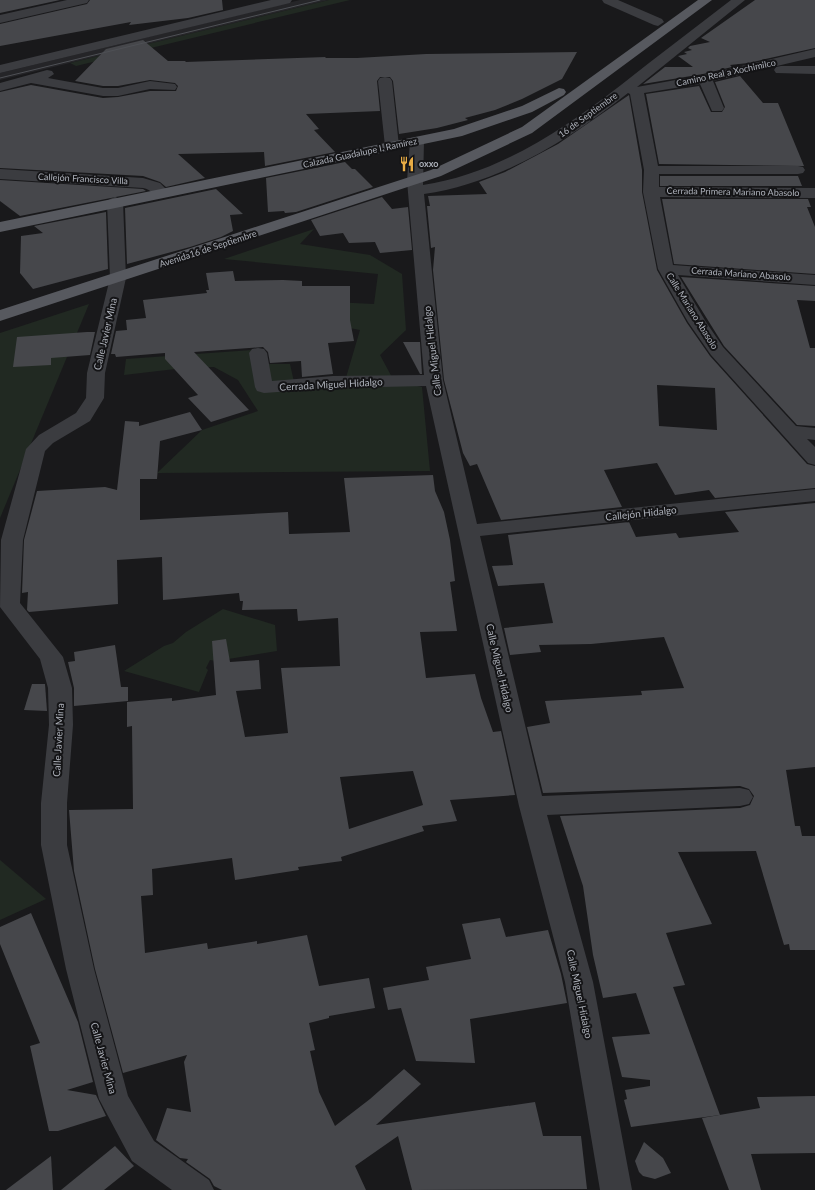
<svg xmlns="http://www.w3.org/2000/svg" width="815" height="1190" viewBox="0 0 815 1190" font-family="Lato,sans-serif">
  <rect width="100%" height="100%" fill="#19191b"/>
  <!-- built -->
  <path fill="#252528" d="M300,0h29l-329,80v-7z"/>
  <!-- green -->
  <g fill="#212922">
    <path d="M329,0h21l-274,66 -6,-3z"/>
    <path d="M314,229l-14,15 70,11 32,19 4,56 -26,25 14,26 28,6 8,84 -273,2 45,-43 56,-19 -20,-31 -24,-13 -30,1 -60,7 2,-16 126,-9 12,14h26l6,27 49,-10 15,-51 -52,-10 -18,-20 84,4 4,-30 -154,-15z"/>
    <path d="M89,304l-89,214v-185z"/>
    <path d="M223,609l52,16 2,26 -61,10 -6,-1 -4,8 2,2 -9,22 -75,-21 40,-25 9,-3 13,-11z"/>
    <path d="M0,860l46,39 -46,21z"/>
  </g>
  <!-- building -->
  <g fill="#46474b" fill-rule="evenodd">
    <path d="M0,0h60l-60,13z"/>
    <path d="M90,0h132l1,10 -35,8 -59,7 2,-3 -131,24v-22l87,-20z"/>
    <path d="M755,0h60v48l-67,15 -18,2 2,2 -29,7 -60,10 22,-17h28l-15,-11 9,-2 -3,-2 8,-2 -4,-2 2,-2 20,-4 -9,-4z"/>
    <path d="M143,40l25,21h18l-1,1 141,-5 -1,1h32l69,-4 151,-2 -15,27 -40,20 -27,11 -30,8 3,2 -31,8 -38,6 -6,-53 -3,-4h-10l-3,4 3,30 -74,3 13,15 -5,1 21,22 -70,14 -1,-14 -86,2 27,24 -39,9 -6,-5 -17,-6 -143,-8v-76l31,-7 72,13 15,-1 32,-6h26l2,-5 -3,-3 -25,-3 -32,6h-15l-28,-5 31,-32z"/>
    <path d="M740,76l23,27h15l26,63 -145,-2 -13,-70 53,-8 12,26h11l3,-5 -10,-25z"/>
    <path d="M629,95l13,75v22l15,78 30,53 23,33 97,108 8,2v22l-100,10 -6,-8 -34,5 -18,-32 -53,7 18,37 -121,13 -24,-56 -7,2 -7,-13 -19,-73 -11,-110 2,-23 -4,1 -4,-42h3l-2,-10 59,-2 -8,-12 26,-10 53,-28zM657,385l58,3 2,42 -58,-4z"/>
    <path d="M345,162l7,7h3l18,18 -77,25 -11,1 -1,-2 -16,1 -2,-34z"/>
    <path d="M660,176h138l4,10h-142z"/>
    <path d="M0,180l143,9 3,2 -126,25 -20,-15z"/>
    <path d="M216,189l27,25 -13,1 3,16 -12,6 -31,10 -63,17 -2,-56z"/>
    <path d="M382,197l10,12 16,-2 4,43 -32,3 -5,-11 -26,1 -6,-10 -23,3 -9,-16z"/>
    <path d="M662,199h146l3,8h-4l8,20v47l-141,-10z"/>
    <path d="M106,212l2,57 -75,20 -13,-16 1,-37 22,-3 -9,-7z"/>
    <path d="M233,271l2,10 48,-1 19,1v5h48v34l4,21 -26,2 5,31 -31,3 -1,-16 -31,2 -2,-11 -5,-5 -69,5 55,58 -38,12 -23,-24 10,-3 -33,-36v-6l-49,4 -1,-3h-4l5,-23 11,-1 -1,-10 20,-2 -3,-18 64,-7 -1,-3h3l-3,-17z"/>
    <path d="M681,277l134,9v15l-18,-1 13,48h5v78l-18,-1 -73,-79z"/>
    <path d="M87,332h8l-5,23 -39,3v7l-38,2 4,-30z"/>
    <path d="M403,342h17l2,32h-2z"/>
    <path d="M190,412l12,18 -42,11 -3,38h-17v41l148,-8 1,22 61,-2 -6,-54 89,-3 2,16 9,21 6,28 5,41 -5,1 7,49 -37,1 6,46 49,-4 6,24 12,34 8,-1 14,64 -65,5 7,21 -35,5 2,5 -83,26 1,4 -44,6 1,3 -64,10 -3,-22 -80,11 1,26 -12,1 4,57 62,-10 1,6 49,-8v3l50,-9 12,51 50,-8 6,30 -46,8v2l-20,5 6,27 -5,1 9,41 16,34 35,-27 34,-30 17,15 -45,41 159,-23 8,34h38l6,53 -175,1 -14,-54 -43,30 11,24h-144l-8,-4 -4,-7 -24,-17 2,-3 -8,-1 -24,-18 11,-32 24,4 -7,-50 3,-7 -64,18 -28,-104 -21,-98 -5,-61 64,-1 -1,-83 -5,1v-25l45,-4v3l44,-6 -4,-54 14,-2 4,23 29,-2 2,29 -25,2 9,46 43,-4 -7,-65 59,-2 -2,-48 -40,3 -1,-12 -55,1 1,-9h-3l-1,-8 -76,7 -1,-43 -45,3 1,44 -89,8 -2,-2 1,-18 -6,1 2,-53 13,-49 68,-4 12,3 8,-69 14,1v4zM413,771l10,34 -74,24 -9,-52z"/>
    <path d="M815,503v264l-29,3 9,56h5l2,10h13v114h-25l-1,-6 -5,1 -28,-94 -78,1 34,72 -46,9 19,52 -12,2 47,128 -89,12 -7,-27 3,-1 -2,-9 25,-4v-6l-28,-3 -10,-40 38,-3 -14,-41 -33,5 -10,-43 -10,-69 -23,-70 180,-8 10,-3 4,-9 -5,-7 -9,-3 -197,7 -16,-66 23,-4 -5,-22 97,-6 -1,-4 43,-3 -20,-51 -73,7 -52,1 2,7 -31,3 -6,-27 49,-5 -9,-40 -46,3 -6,-20 21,-1 -5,-30 121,-13 7,15 40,-4 3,5 60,-6 -14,-20z"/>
    <path d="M115,645l6,42h7v14l-54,5v-18l-6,-26 7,-1 -1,-9z"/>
    <path d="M32,684h13l2,27 -23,-1z"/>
    <path d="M31,913l47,109 15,60 -26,8 29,5 10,21 -48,15h-9l-19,-85 10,-3 -40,-99v-17z"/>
    <path d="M500,918l6,19 42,-7 13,44 6,29 -97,16 5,44 -59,-2 -15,-53 -13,2 -5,-22 46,-8 -3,-13 45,-8 -9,-35z"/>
    <path d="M815,1096v57l-64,1 10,36h-32l-27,-72 58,-10 -3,-11z"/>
    <path d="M644,1142l19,16 8,15 -16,6 -12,-3 -4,-4 -4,-11z"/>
    <path d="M115,1146l19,20 -30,24h-43z"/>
    <path d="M51,1156l2,34h-47z"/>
  </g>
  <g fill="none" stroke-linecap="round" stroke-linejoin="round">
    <!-- minor -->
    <g fill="#3b3c40" fill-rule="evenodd">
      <path d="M67,0h22l-2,3 -87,20v-8z"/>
      <path d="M271,0h21l-2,3 -290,70v-8z"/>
      <path d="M602,0h16l44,19 2,3 -6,4 -4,-1 -50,-22z"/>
      <path d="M731,0h14l-108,87 66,-12 112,-26v8l-102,24 11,27 -2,3h-10l-12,-27 -56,9 14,73h140l5,1 2,3 -2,3 -5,1h-139v13l156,1v10l-155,-1 13,68 142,10v10l-137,-10 28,47 17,25 73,79 19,2v12l-8,-1 8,8v18l-7,-2 -97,-108 -23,-33 -30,-53 -15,-77 1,-22 -14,-76 -2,-1c-59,47 -128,90 -204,101l19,186 34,144 338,-35v12l-335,35 62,260 198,-8 9,2 4,7 -4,7 -9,2 -193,9 46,167 39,208h-32l-35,-208 -46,-176 -93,-420 -93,2 -69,5 -7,-2 -2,-4 -6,-34 3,-4 6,-1 6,1 3,4 5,28 61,-5 91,-1 -17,-194 3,-40 2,-3h10l2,3 -1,44c74,-11 140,-55 198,-100 36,-29 74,-57 110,-85z"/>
      <path d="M781,66h34v8l-39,-1 -2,-3 2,-3z"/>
      <path d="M47,70l5,1 2,3 -6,4 55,10h15l32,-7 25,3 2,3 -2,3 -25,-1 -32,7h-15l-72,-13 -31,8v-8z"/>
      <path d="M385,77l5,1 2,3 7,65 -2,3h-10l-2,-3 -7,-65 2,-3z"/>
      <path d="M0,169l143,9 17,5 10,10 -3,3c-11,3 -14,-6 -24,-8l-143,-9z"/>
      <path d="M115,197l5,2 3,3 3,76 -21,95 -1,25 -14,23 -37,22 -8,8 -22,89 -3,63 43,54 9,31 1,37 -6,78v42l27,124 34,127 26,45 55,39 5,10h-42l-40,-29 -33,-62 -33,-130 -25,-124v-42l8,-78 -1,-37 -8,-29 -40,-52 1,-67 25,-91 13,-14 37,-22 10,-15 1,-25 23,-95 -3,-76 3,-3z"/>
    </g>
    <!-- major -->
    <g fill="#57595f" fill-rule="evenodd">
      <path d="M698,0h14l-180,133 -91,43 -441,145v-11l431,-140 91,-43z"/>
      <path d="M559,88l5,1 2,3 -2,3 -32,17 -70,24 -462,96v-10l454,-93 68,-23z"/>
    </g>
    <!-- tram -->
    <path stroke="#4e5055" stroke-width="1" d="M0,78l320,-78"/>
  </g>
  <!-- icons -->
  <defs>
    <g id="restaurant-bare" transform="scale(1.2)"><path d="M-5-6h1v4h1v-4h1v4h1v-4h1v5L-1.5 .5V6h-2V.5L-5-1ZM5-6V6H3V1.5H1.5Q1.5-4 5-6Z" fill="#e8ac45" stroke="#141416" stroke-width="2.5" paint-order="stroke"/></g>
  </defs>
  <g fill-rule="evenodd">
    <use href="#restaurant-bare" x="407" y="164"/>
  </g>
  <g text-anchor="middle" stroke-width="4" stroke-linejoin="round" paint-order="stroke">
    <!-- far-street labels -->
    <g font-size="9" fill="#adb1ba" stroke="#141416">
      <text transform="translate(726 73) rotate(-12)" y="3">Camino Real a Xochimilco</text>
      <text transform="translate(588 115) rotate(-36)" y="3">16 de Septiembre</text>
      <text transform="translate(360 153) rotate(-12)" y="3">Calzada Guadalupe I. Ramírez</text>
      <text transform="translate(83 179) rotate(3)" y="3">Callejón Francisco Villa</text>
      <text transform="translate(733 192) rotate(1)" y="3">Cerrada Primera Mariano Abasolo</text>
      <text transform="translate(208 249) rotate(-18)" y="3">Avenida16 de Septiembre</text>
      <text transform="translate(741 274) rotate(4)" y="3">Cerrada Mariano Abasolo</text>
      <text transform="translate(692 311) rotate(58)" y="3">Calle Mariano Abasolo</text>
    </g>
    <!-- far-poi labels -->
    <g font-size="9" font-weight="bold" fill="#adb1ba" stroke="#141416" text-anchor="start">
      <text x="419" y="167">oxxo</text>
    </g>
    <!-- street labels -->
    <g font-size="10" fill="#adb1ba" stroke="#141416">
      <text transform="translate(105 334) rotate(-77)" y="4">Calle Javier Mina</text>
      <text transform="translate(432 351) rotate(-97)" y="4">Calle Miguel Hidalgo</text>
      <text transform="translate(331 384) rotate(-3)" y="4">Cerrada Miguel Hidalgo</text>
      <text transform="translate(641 513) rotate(-6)" y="4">Callejón Hidalgo</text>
      <text transform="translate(500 668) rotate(77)" y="4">Calle Miguel Hidalgo</text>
      <text transform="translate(58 740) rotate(-87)" y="4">Calle Javier Mina</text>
      <text transform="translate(580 994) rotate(78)" y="4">Calle Miguel Hidalgo</text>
      <text transform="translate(104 1058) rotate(75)" y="4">Calle Javier Mina</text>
    </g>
  </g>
</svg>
